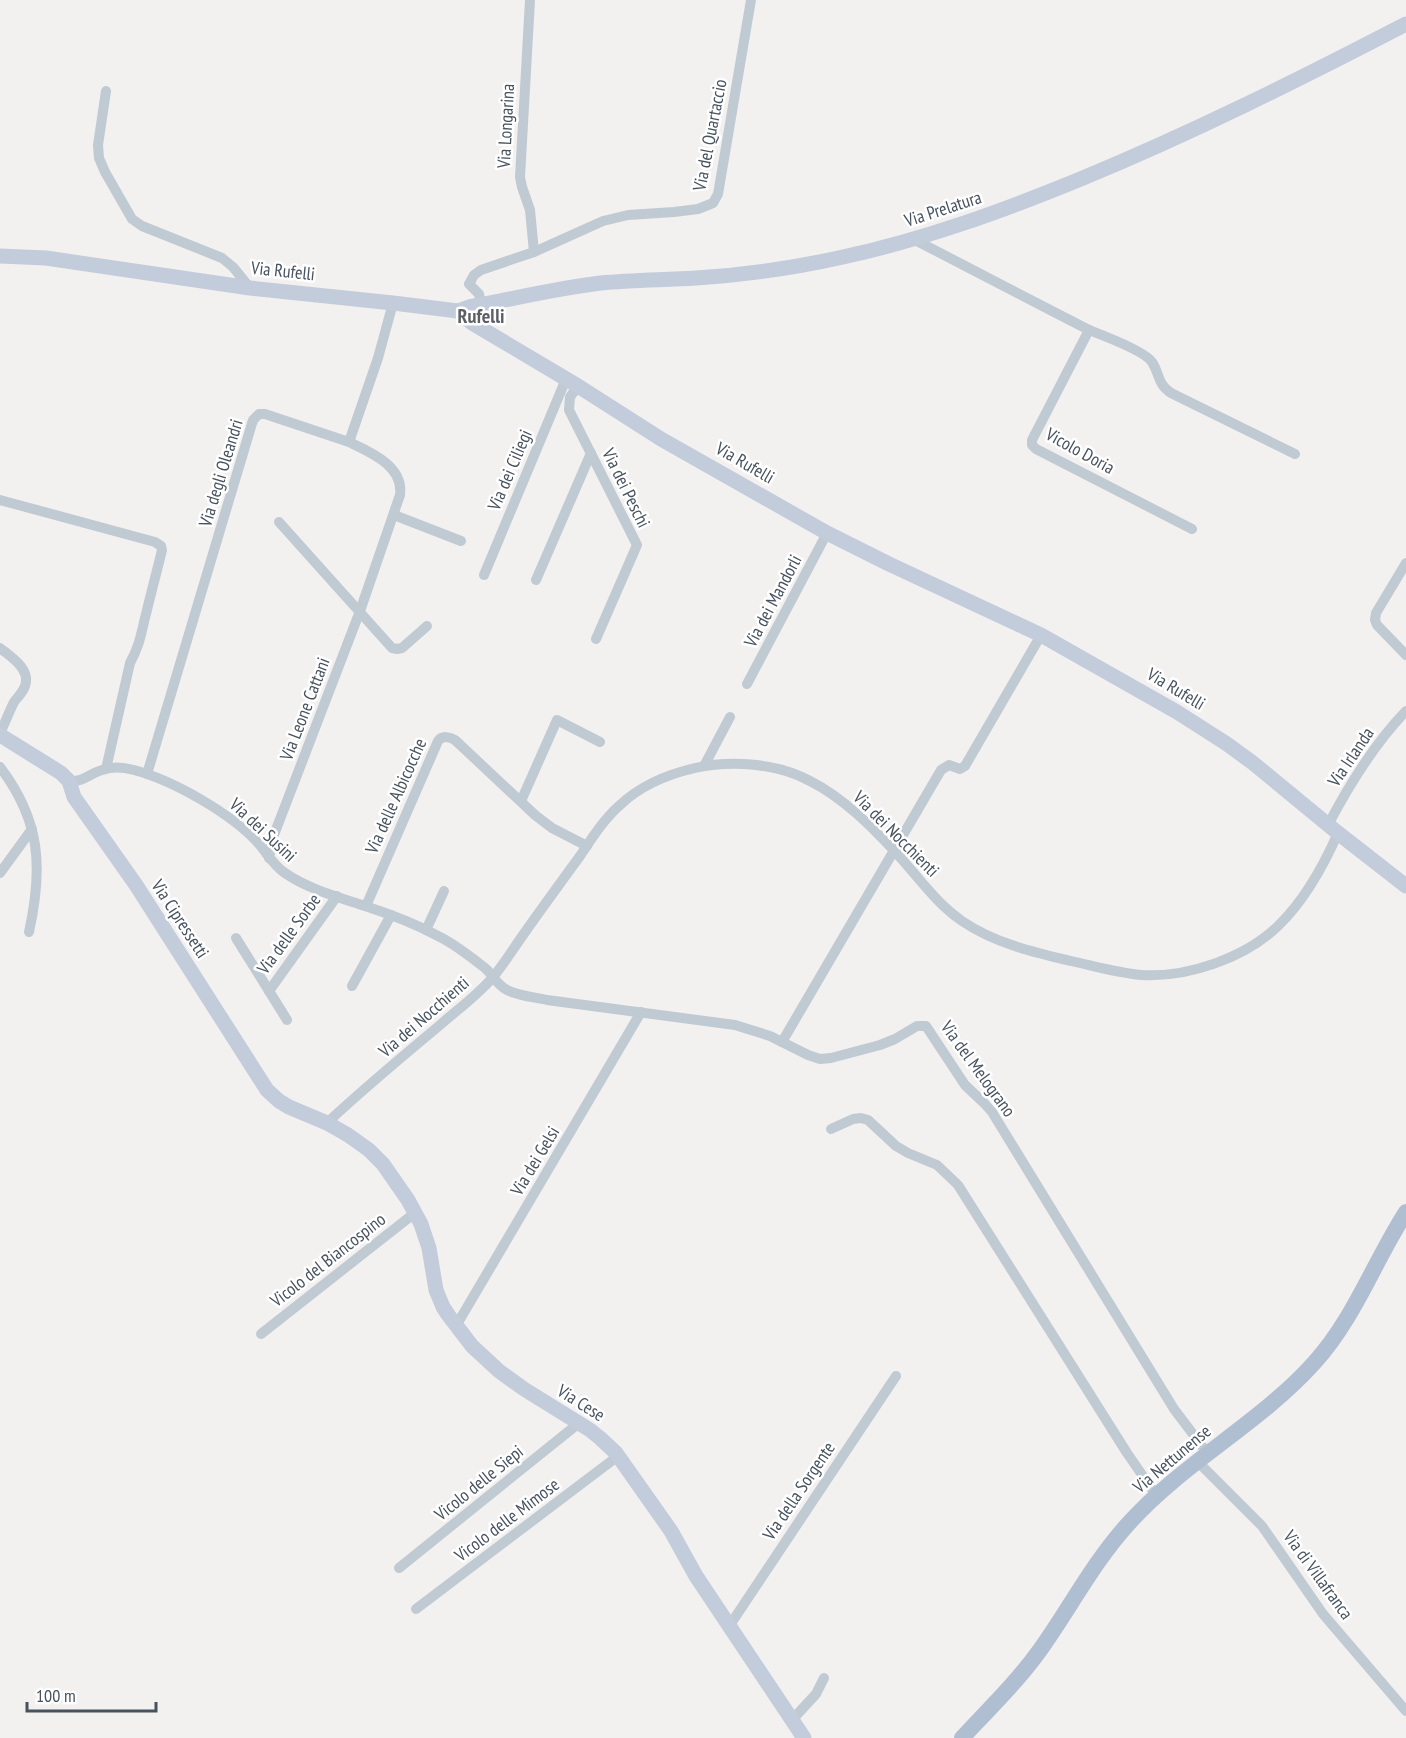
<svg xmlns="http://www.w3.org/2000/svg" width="1406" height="1738" viewBox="0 0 1406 1738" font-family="'PT Sans Narrow',sans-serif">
  <rect width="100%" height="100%" fill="#f3f0f0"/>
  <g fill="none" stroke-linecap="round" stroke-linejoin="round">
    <!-- street -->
    <g stroke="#c0cad2" stroke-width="10">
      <path d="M530,0l-10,177 2,10 8,23 4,42"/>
      <path d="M106,91l-8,54 1,13 6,14 27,47 10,7 80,32 11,9 17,21"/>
      <path d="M913,239l176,91 -57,110v5l4,4 156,80"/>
      <path d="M481,305l-2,-11 -10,-10 5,-9 7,-5 53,-18 69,-31 25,-6 46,-3 24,-3 15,-6 5,-9 33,-194"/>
      <path d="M1089,330c13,5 56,21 63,32 8,12 5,22 19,31l124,61"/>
      <path d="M578,386l-8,11 -1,13 68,135 -41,94"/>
      <path d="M0,500l155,42 6,4 1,4c-5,21 -11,43 -16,64 -5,19 -6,31 -16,49l-24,106"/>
      <path d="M394,515l67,26"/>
      <path d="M279,522l113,126 5,1 5,-1 25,-22"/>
      <path d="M1406,563l-30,50 -1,7 2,5 29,30"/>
      <path d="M484,575l82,-196"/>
      <path d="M536,580l55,-127"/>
      <path d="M0,648c11,9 31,21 25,38 -2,6 -7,11 -11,16 -5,10 -9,21 -14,31"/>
      <path d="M747,684l80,-151"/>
      <path d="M704,766l26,-49"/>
      <path d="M0,767c41,54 43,101 29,165"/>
      <path d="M147,774l106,-354 6,-6h6l84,28 29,-84 15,-55"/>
      <path d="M69,781c16,1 19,-7 33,-11 10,-4 21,-3 32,0 38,10 97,43 124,73 9,10 15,22 27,30 23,16 53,24 80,33 25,8 51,18 75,31 16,8 31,20 45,31 8,7 12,17 22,22 12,6 27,7 40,10l188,25 35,11 38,19 12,4 11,-1 49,-13 15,-6 22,-13h9l39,59 19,18 8,9 182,297 34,45"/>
      <path d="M521,801l36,-81 43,22"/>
      <path d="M1328,825c20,-38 48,-83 78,-114"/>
      <path d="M269,858l3,-18 88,-229 40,-116c4,-29 -30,-43 -51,-53"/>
      <path d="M0,873l32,-44"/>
      <path d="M366,906l72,-165c4,-6 12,-4 17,-1l80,75 17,13 35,18"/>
      <path d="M426,930l18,-39"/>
      <path d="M236,938l33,53 68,-95"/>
      <path d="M352,986l39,-71"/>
      <path d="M269,991l18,29"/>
      <path d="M782,1042l159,-272 8,-5 11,4 5,-3 76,-131"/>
      <path d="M327,1123c36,-34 75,-66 113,-98 17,-15 38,-30 53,-48 11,-13 20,-28 30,-42 19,-27 38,-53 57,-79 12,-18 24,-37 40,-51 20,-19 49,-31 75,-37 36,-8 82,-5 115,13 34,17 63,47 89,75 20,22 37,47 63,65 32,22 71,31 109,40 23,5 46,12 70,14 46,3 104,-17 137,-49 27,-26 45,-59 60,-93"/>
      <path d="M831,1129l22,-10 8,-1 7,2 28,26 12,7 29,12 21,20 169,268 29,42"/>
      <path d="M456,1326l185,-314"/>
      <path d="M261,1334l155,-122"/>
      <path d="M1198,1462l64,64 61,88 83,97"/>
      <path d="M399,1568l180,-145"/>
      <path d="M416,1609l202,-153"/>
      <path d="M730,1625l166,-249"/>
      <path d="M792,1720l24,-26 8,-16"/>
    </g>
    <!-- secondary -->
    <g stroke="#c2ccda" stroke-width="15">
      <path d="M0,256l46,2 204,30 143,15 65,8 14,12 106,63 83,53 166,94 62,31 152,71 136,77 50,32 26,19 85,70 68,53"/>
      <path d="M458,311l11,-4c44,-8 88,-19 132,-24 32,-3 63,-3 95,-5 49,-3 98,-10 147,-21 83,-18 162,-47 240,-79 111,-46 217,-99 323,-154"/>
      <path d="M0,735l61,38 8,8 5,16 62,88 131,205 12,11 10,6 38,16 21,12 21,15 14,14 25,36 13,24 8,24 7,42 7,17 6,9 23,30 27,25 25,18 66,41 10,8 16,15 55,78 25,45 108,162"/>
    </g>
    <!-- primary -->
    <path stroke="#afbed0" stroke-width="16" d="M962,1738c27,-29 55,-56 78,-88 30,-42 54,-89 89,-127 55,-61 130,-99 185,-160 40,-44 60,-101 92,-151"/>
  </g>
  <g text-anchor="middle" stroke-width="5" stroke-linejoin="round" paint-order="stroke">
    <!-- street labels -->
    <g font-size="18" fill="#47525f" stroke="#fff">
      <text transform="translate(506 126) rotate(-87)" y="6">Via Longarina</text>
      <text transform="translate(710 135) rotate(-79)" y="6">Via del Quartaccio</text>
      <text transform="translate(943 209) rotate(-18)" y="6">Via Prelatura</text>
      <text transform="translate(283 271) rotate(6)" y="6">Via Rufelli</text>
      <text transform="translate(1080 451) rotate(29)" y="6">Vicolo Doria</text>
      <text transform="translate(745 463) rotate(30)" y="6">Via Rufelli</text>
      <text transform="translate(510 470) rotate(-67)" y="6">Via dei Ciliegi</text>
      <text transform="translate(221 473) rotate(-73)" y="6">Via degli Oleandri</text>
      <text transform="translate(626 488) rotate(64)" y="6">Via dei Peschi</text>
      <text transform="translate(773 601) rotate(-62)" y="6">Via dei Mandorli</text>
      <text transform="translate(1176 689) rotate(31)" y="6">Via Rufelli</text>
      <text transform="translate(305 709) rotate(-69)" y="6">Via Leone Cattani</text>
      <text transform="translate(1351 757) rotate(-56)" y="6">Via Irlanda</text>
      <text transform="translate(396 796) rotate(-66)" y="6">Via delle Albicocche</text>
      <text transform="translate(263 830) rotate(43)" y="6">Via dei Susini</text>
      <text transform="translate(896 834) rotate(45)" y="6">Via dei Nocchienti</text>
      <text transform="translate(180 919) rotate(57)" y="6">Via Cipressetti</text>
      <text transform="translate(289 934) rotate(-54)" y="6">Via delle Sorbe</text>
      <text transform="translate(424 1017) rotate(-41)" y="6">Via dei Nocchienti</text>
      <text transform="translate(978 1069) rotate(54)" y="6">Via del Melograno</text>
      <text transform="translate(535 1161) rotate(-59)" y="6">Via dei Gelsi</text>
      <text transform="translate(328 1260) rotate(-38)" y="6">Vicolo del Biancospino</text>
      <text transform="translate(581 1403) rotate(32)" y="6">Via Cese</text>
      <text transform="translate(1172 1459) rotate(-40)" y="6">Via Nettunense</text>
      <text transform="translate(479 1483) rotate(-39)" y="6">Vicolo delle Siepi</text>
      <text transform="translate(799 1491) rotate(-56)" y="6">Via della Sorgente</text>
      <text transform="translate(507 1520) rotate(-37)" y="6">Vicolo delle Mimose</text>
      <text transform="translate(1318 1575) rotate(54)" y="6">Via di Villafranca</text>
    </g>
    <!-- neighbourhood labels -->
    <g font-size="20" font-weight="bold" fill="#5c6065" stroke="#fff">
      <text x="481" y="323">Rufelli</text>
    </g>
  </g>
  <!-- scale -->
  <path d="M27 1702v9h129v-9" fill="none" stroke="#47525f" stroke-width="3"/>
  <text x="36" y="1702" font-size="18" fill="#47525f" stroke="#ffffff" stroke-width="4.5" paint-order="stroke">100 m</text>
</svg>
